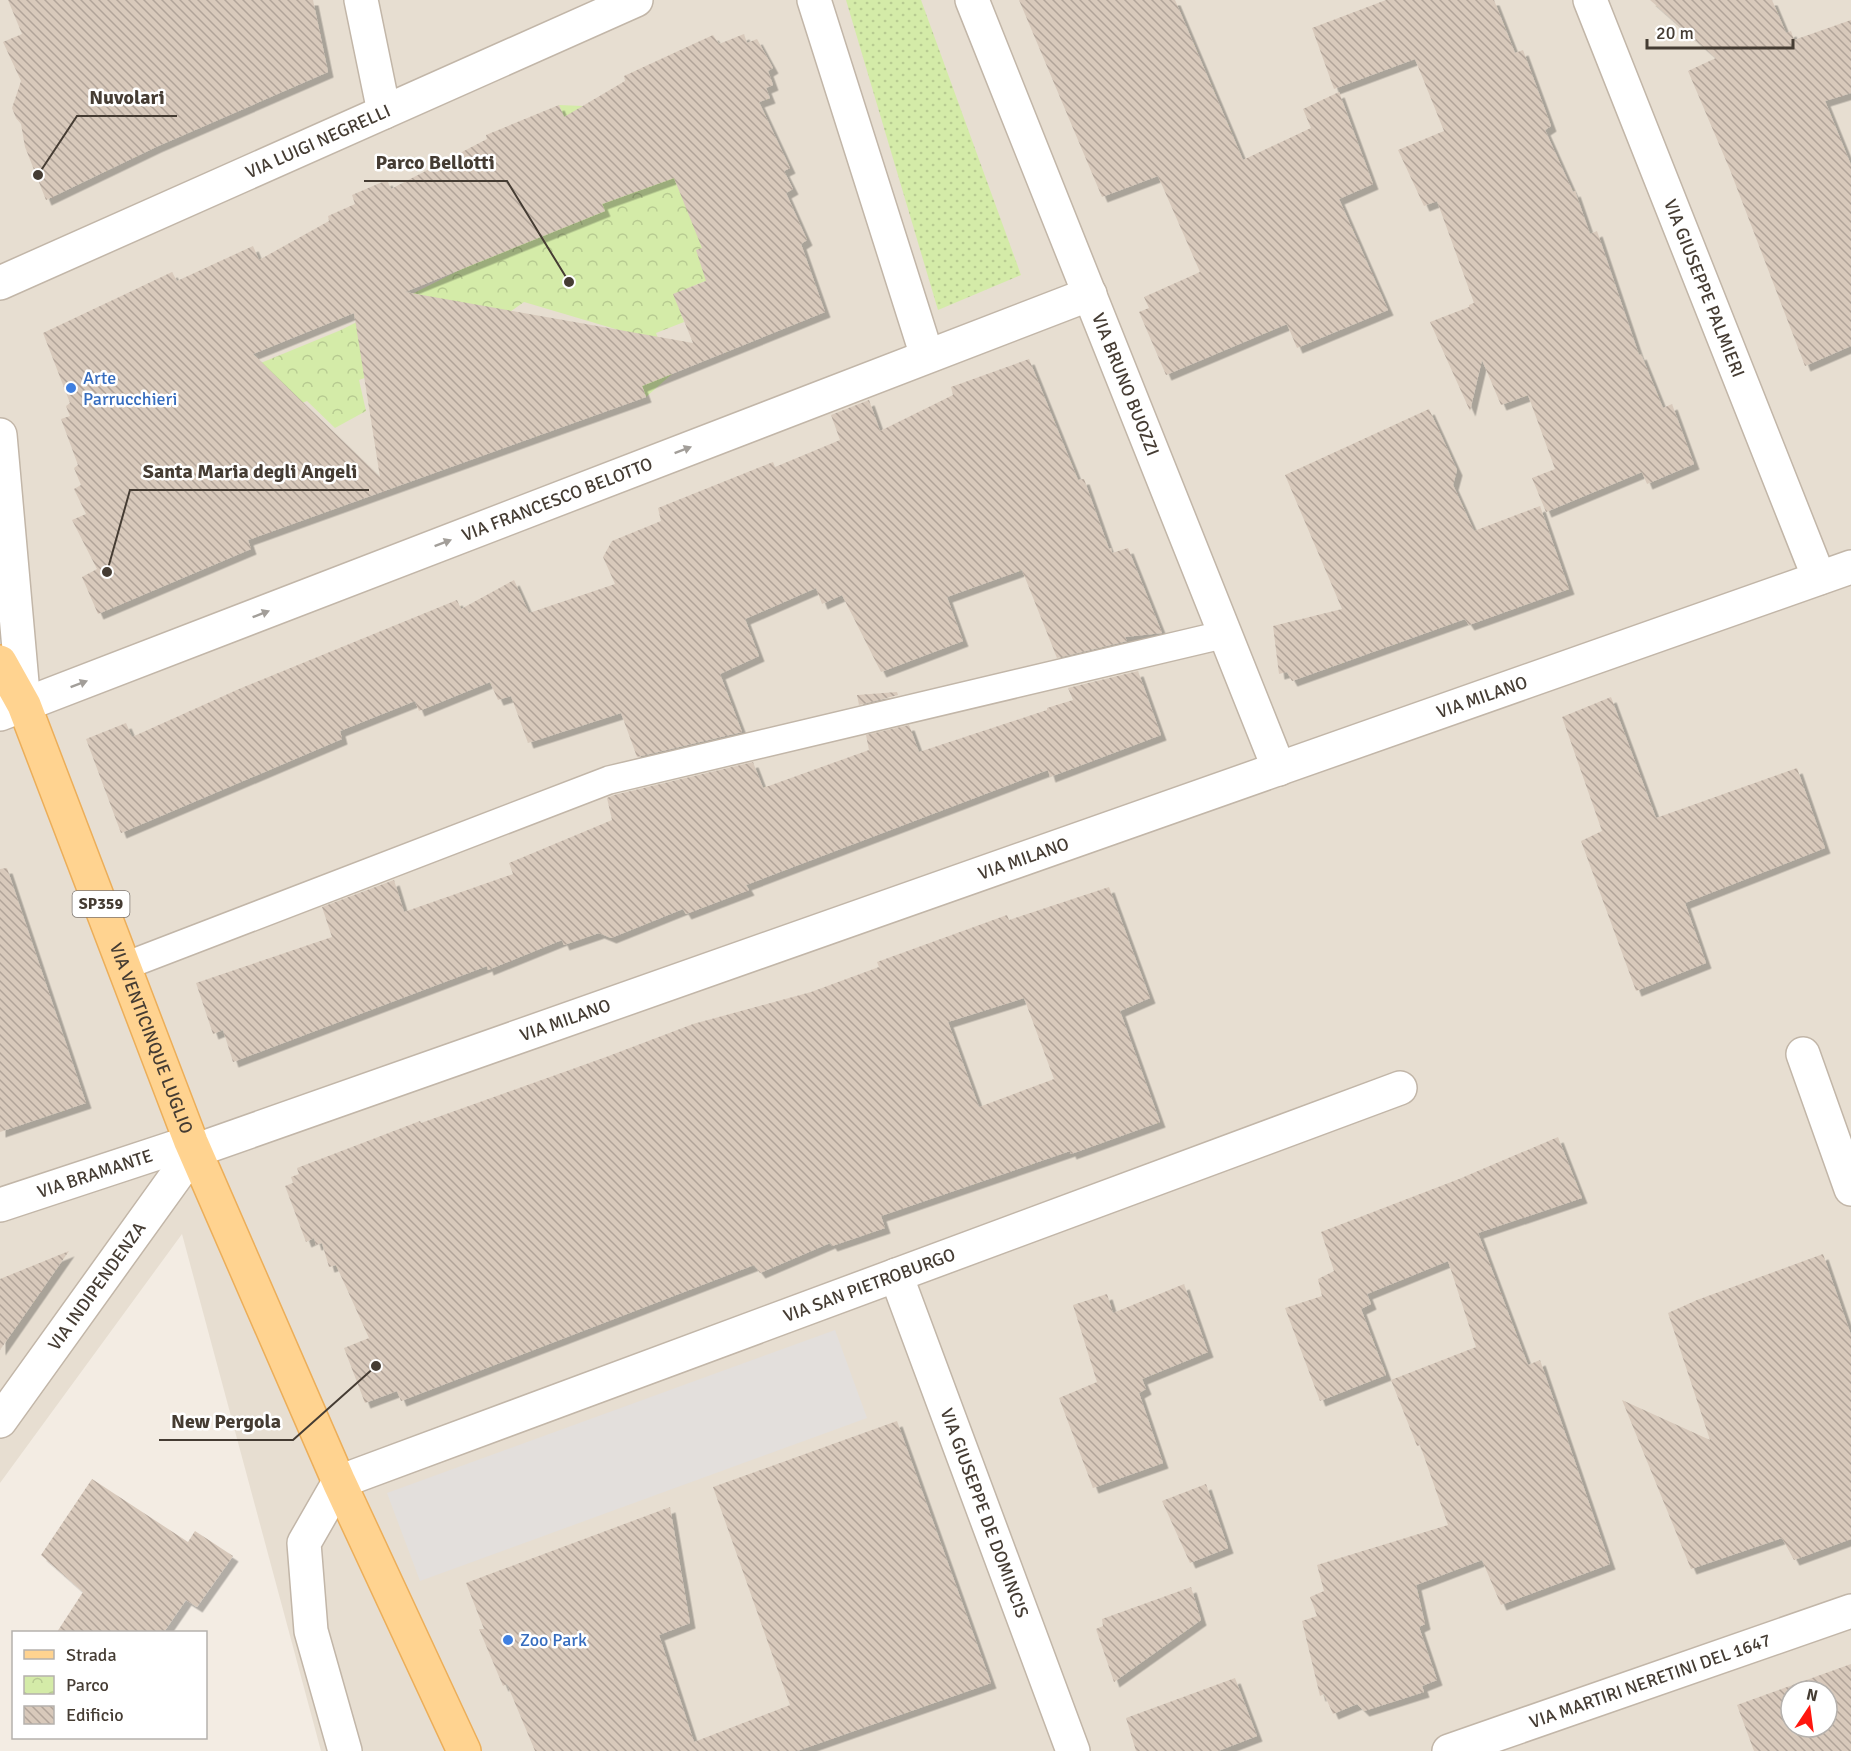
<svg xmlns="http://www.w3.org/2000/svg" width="1851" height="1751" viewBox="0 0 1851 1751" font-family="Signika,sans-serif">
<defs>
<pattern id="grass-dots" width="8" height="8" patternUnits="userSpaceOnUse" patternTransform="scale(1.5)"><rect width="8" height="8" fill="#d4eba8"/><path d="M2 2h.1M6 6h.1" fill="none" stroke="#b7ca91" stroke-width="1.8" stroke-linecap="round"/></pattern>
<pattern id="park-crowns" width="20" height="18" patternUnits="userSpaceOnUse" patternTransform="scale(1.5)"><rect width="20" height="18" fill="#d4eba8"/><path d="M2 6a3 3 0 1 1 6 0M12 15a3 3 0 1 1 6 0" fill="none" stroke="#b7ca91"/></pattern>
<pattern id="building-back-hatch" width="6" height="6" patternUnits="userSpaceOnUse" patternTransform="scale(1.5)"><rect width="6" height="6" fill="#d8c9bb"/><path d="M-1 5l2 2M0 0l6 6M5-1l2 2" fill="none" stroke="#b1a499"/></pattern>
<filter id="shadow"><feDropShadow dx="5.5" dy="5.5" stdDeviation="0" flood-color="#0004"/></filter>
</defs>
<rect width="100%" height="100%" fill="#f3ece3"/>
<path fill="#e7ded1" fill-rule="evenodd" d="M0 0H1851V1751H321L182 1234 0 1483ZM1791 1691H1827V1727H1791Z"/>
<path fill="url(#grass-dots)" d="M846 0H921L1021 275 938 310Z"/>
<path fill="url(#park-crowns)" d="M688 101 732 270 674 294 684 322 656 333 672 374 646 397 622 331 524 302 473 338 359 380 366 411 335 428 307 401 261 420 222 379 341 330 507 246 604 211 559 105 583 106Z"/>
<path fill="#e3dfdc" d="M835 1330 867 1418 420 1581 387 1493Z"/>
<g fill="url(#building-back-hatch)" fill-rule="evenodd" filter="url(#shadow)">
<path d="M8 0H313L328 72 156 147 46 200 25 147 21 124 16 118 12 108 21 81 3 42 22 34Z"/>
<path d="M1019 0H1175L1243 160 1311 128 1303 109 1339 92 1373 184 1339 199 1388 310 1297 348 1287 324 1166 375 1139 312 1149 308 1144 297 1200 272 1158 176 1102 197Z"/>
<path d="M1386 0H1494L1515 53 1523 50 1551 126 1545 130 1573 192 1575 191 1590 234 1597 231 1639 355 1641 354 1663 408 1672 404 1694 464 1647 484 1642 472 1546 512 1532 478 1555 469 1528 395 1501 405 1482 360 1470 411 1430 322 1469 307V305L1474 303 1437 201 1424 206 1398 150 1444 131 1415 59 1334 89 1312 28Z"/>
<path d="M1650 0H1772L1786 33 1791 31 1794 40 1851 20V93L1825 101 1851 165V346L1805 366 1730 170 1688 71 1716 58Z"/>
<path d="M744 34 747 43 757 39 773 68 768 71 773 85 766 88 770 98 759 102 790 168 784 171 793 189 786 193 807 240 801 244 825 312 642 386 646 397 248 540 251 549 98 614 82 577 97 569 72 520 86 514 74 489 81 485 74 468 78 465 61 419 70 416 66 406 70 403 43 333 172 272 177 281 253 246 259 260 329 221 328 216 355 204 352 195 387 180 391 189 487 139 486 135 559 105 564 117 625 81 624 76 713 35 719 44ZM674 178 702 248 696 250 706 281 673 294 693 343 405 292 605 211 602 204ZM354 313 380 477 253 354Z"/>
<path d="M1029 359 1078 480 1084 479 1109 549 1111 548 1112 553 1128 548 1162 633 1125 637 1127 641 1057 658 1022 570 947 597 963 641 881 672 842 595 822 604 816 588 745 619 759 656 720 674 742 732 637 757 621 713 528 743 511 696 498 700 490 682 419 711 415 701 340 731 342 739 121 833 86 739 126 723 132 737 239 689 457 600 461 609 514 580 529 613 615 584 603 557 612 541 661 521 658 508 773 462 775 467 840 440 831 415 869 400 880 431 953 395 951 387Z"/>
<path d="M1429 409 1457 470 1453 485 1474 531 1540 506 1569 589 1469 625 1465 619 1292 681 1287 672 1279 674 1273 626 1342 609 1285 475Z"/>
<path d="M1138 671 1161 735 1050 777 1048 770 746 885 749 890 686 914 683 909 611 938 599 933 564 945 562 940 488 970 487 966 233 1062 223 1030 213 1034 196 983 332 937 322 907 394 880 404 912 513 874 509 863 612 820 607 798 614 795 753 762 763 788 869 750 866 735 909 725 919 752 1047 710V708L1073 700 1068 688Z"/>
<path d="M897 692 898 695 859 705 857 695Z"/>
<path d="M1611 697 1656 818 1797 768 1825 848 1685 903 1706 963 1636 991 1581 841 1602 831 1562 717Z"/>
<path d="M7 868 86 1103 0 1132V869Z"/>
<path d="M1109 887 1150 998 1120 1011 1160 1122 1071 1154 1070 1151 881 1216 885 1228 832 1246 830 1243 760 1273 754 1265 401 1401 397 1391 365 1403 344 1348 369 1338 336 1265 329 1267 322 1243 316 1245 314 1238 306 1242 285 1186 293 1183 291 1177 299 1174 297 1168 420 1121 421 1123 606 1057 693 1024 811 992 879 967 877 962 1007 915 1009 920ZM1024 998 1054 1079 979 1107 948 1022Z"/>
<path d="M1558 1137 1582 1198 1478 1233 1528 1365 1540 1360 1610 1564 1501 1605 1482 1560 1416 1585 1425 1624 1419 1627 1437 1680 1422 1686 1424 1692 1364 1711 1357 1704 1333 1714 1324 1694 1320 1696 1302 1621 1317 1616 1310 1597 1324 1591 1317 1565 1448 1525 1420 1445 1417 1446 1391 1380 1476 1347 1448 1261 1367 1294 1371 1304 1361 1309 1386 1375 1320 1401 1285 1308 1322 1296 1318 1279 1334 1271 1321 1232 1459 1179Z"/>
<path d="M69 1251 0 1350V1279Z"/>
<path d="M1823 1254 1851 1335V1539L1794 1560 1782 1538 1691 1569 1622 1400 1710 1440 1668 1313 1697 1300Z"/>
<path d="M1184 1284 1208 1352 1142 1379 1146 1389 1139 1393 1163 1463 1093 1488 1059 1398 1097 1382 1073 1305 1107 1294 1113 1313Z"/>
<path d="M897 1421 991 1683 797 1751H535L507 1684 503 1686 479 1629H484L466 1583 670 1507 690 1623 659 1635 694 1742 790 1705 713 1487Z"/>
<path d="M92 1479 188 1542 195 1531 233 1556 197 1607 186 1600 164 1632H57L83 1592 41 1555Z"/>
<path d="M1206 1484 1228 1548 1190 1563 1162 1501Z"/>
<path d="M1191 1587 1201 1620 1114 1682 1096 1629 1103 1626 1102 1619Z"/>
<path d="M1851 1664V1751H1754L1737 1705ZM1791 1691H1827V1727H1791Z"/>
<path d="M1235 1678 1257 1736 1218 1751H1136L1126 1718Z"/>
</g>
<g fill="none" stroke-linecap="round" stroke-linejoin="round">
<defs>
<path id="lane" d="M125 966 609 780 1226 634"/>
<g id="street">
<path d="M361 0 384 112"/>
<path d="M814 0 927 356"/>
<path id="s1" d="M972 0 1279 769"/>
<path id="s2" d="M1590 0 1819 578"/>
<path id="s3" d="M0 283 636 0"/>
<path d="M0 435 24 705"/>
<path id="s4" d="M0 714 1090 294"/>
<path d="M1803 1054 1851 1189"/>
<path id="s5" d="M0 1205 191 1142"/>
<path id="s6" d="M896 1275 1073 1751"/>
<path id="s7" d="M0 1421 194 1151 1851 567"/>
<path id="s8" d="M345 1751 311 1631 304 1543 339 1482 1400 1088"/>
<path id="s9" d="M1449 1751 1851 1611"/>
</g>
<g id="primary">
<path id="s10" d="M0 662 24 705 191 1142 339 1482 464 1751"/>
</g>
</defs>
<use href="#lane" stroke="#c2b6a8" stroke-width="30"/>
<use href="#street" stroke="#c2b6a8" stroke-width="36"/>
<use href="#primary" stroke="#ecae59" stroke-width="36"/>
<use href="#lane" stroke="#fff" stroke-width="27"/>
<use href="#street" stroke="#fff" stroke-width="33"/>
<use href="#primary" stroke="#ffd390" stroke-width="33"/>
</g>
<defs><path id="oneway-solid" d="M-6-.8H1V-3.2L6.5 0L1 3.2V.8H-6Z" transform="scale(1.5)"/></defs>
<g fill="#a29e99">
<use href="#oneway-solid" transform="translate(683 450) rotate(-21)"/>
<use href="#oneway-solid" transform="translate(443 543) rotate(-21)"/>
<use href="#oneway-solid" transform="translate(261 614) rotate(-21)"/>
<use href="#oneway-solid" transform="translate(79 684) rotate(-21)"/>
</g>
<g fill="#3f7fe0" stroke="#fff" stroke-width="2">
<circle cx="71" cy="388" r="6"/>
<circle cx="508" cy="1640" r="6"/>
</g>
<g text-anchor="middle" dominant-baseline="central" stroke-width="5" stroke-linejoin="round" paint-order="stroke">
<rect fill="#fff" stroke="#7d7670" stroke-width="1.5" x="72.5" y="891" width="57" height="26" rx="4.5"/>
<g font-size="16" font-weight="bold" fill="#453c33">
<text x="101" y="904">SP359</text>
</g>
<g font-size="18" fill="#453c33" stroke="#fff">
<text stroke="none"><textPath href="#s3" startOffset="348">VIA LUIGI NEGRELLI</textPath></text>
<text stroke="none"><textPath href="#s2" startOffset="310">VIA GIUSEPPE PALMIERI</textPath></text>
<text stroke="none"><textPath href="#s1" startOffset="414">VIA BRUNO BUOZZI</textPath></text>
<text stroke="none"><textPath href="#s4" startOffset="597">VIA FRANCESCO BELOTTO</textPath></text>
<text stroke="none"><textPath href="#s7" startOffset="1698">VIA MILANO</textPath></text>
<text stroke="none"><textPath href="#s7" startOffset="1212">VIA MILANO</textPath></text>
<text stroke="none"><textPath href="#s7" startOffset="726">VIA MILANO</textPath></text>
<text stroke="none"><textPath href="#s10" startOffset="406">VIA VENTICINQUE LUGLIO</textPath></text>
<text stroke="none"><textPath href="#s5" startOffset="100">VIA BRAMANTE</textPath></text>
<text stroke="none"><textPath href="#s8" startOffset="849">VIA SAN PIETROBURGO</textPath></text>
<text stroke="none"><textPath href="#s7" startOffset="166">VIA INDIPENDENZA</textPath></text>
<text stroke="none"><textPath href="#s6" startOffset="254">VIA GIUSEPPE DE DOMINCIS</textPath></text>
<text stroke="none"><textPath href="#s9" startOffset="213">VIA MARTIRI NERETINI DEL 1647</textPath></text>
</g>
<g font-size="18" fill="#366cbe" stroke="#fff" text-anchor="start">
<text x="83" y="378">Arte<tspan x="83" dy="21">Parrucchieri</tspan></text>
<text x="520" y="1640">Zoo Park</text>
</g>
</g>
<path fill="none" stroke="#453c33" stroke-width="2" d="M38 175L77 116H177M569 282L507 181H364M107 572L130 490H369M376 1366L293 1440H159"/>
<g fill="#453c33" stroke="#fff" stroke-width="2">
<circle cx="38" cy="175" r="6"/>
<circle cx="569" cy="282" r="6"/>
<circle cx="107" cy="572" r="6"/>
<circle cx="376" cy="1366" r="6"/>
</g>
<g font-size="20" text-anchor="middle" font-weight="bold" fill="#453c33" stroke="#fff" stroke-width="5" stroke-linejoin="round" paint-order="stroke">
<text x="127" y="104">Nuvolari</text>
<text x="435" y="169">Parco Bellotti</text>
<text x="250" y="478">Santa Maria degli Angeli</text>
<text x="226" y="1428">New Pergola</text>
</g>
<rect x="12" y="1631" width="195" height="108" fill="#ffffff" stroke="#b5b1ad" stroke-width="1.5"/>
<rect x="24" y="1650" width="30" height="9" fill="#ffd390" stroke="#b5b1ad" stroke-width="1.5"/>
<text x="66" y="1661" font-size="18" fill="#453c33">Strada</text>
<rect x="24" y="1676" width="30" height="18" fill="url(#park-crowns)" stroke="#b5b1ad" stroke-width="1.5"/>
<text x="66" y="1691" font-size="18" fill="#453c33">Parco</text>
<rect x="24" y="1706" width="30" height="18" fill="url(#building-back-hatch)" stroke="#b5b1ad" stroke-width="1.5"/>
<text x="66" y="1721" font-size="18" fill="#453c33">Edificio</text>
<g transform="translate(1809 1709) rotate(13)"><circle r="28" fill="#ffffff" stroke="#b5b1ad" stroke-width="1.5"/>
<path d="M0-4.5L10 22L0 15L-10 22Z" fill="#ff160e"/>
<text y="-9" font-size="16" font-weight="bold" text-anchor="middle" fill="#453c33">N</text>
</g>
<path d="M1647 39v9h146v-9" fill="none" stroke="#453c33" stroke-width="3"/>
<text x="1656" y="39" font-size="18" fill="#453c33" stroke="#ffffff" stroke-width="4.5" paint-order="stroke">20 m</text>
</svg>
